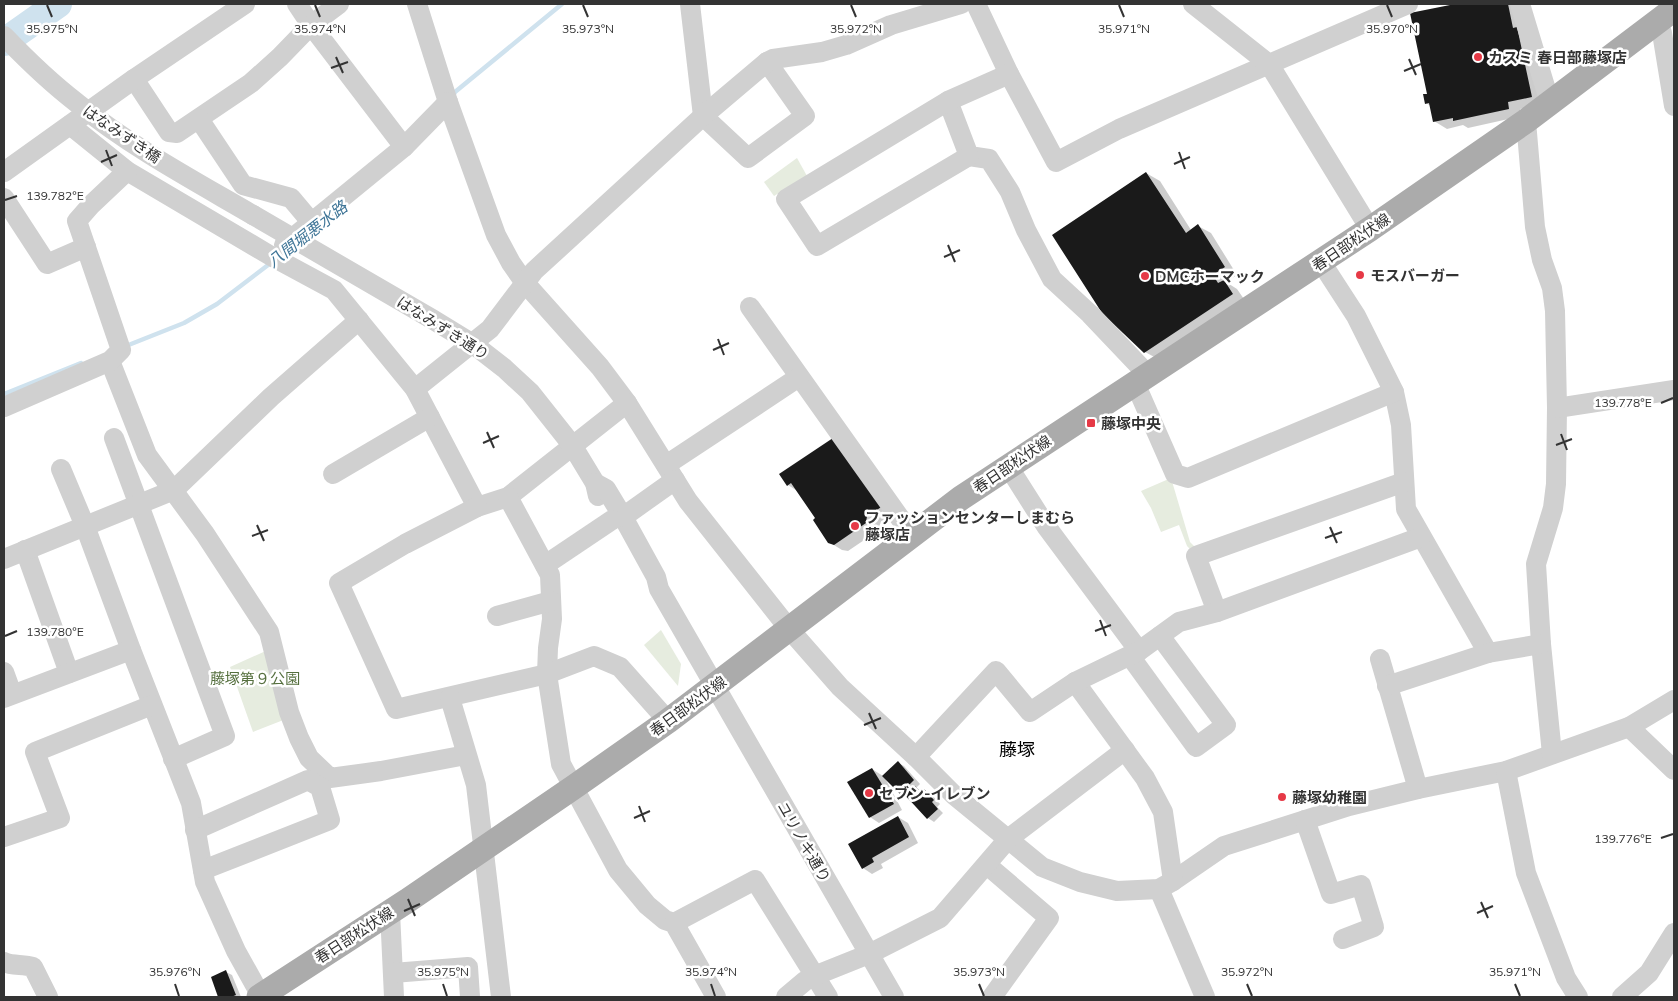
<svg xmlns="http://www.w3.org/2000/svg" width="1678" height="1001" viewBox="0 0 1678 1001" font-family="Mulish,'Noto Sans JP',sans-serif">
<rect width="100%" height="100%" fill="#fff"/>
<g fill="#e6ecdf">
<path d="M797 158 807 176 774 196 764 182Z"/>
<path d="M1171 478 1190 542 1197 549 1192 551 1187 546 1179 525 1161 532 1151 508 1141 491Z"/>
<path d="M661 630 681 664 678 686 644 645Z"/>
<path d="M268 650 286 719 253 732 230 667Z"/>
</g>
<g fill="#0003">
<path d="M1461 4H1519L1545 104 1520 109 1522 116 1468 128 1463 125 1447 129 1434 121 1431 106 1426 103 1429 94 1411 14Z"/>
<path d="M1146 173 1160 181 1191 230 1198 226 1211 233 1237 275 1226 282 1237 289 1246 302 1158 359 1145 352Z"/>
<path d="M836 438 895 513 880 524 879 530 848 551 842 550 829 542 817 519 799 492 788 485Z"/>
<path d="M898 763 904 766 920 784 916 788 923 792 924 790 931 794 940 804 937 807 943 813 934 822 928 818 884 776 902 810 879 823 870 817 872 769 883 776Z"/>
<path d="M898 817 908 823 918 843 881 864 883 868 872 874 863 868Z"/>
<path d="M226 972 232 975 241 997H220L212 977Z"/>
</g>
<g fill="none" stroke-linecap="round" stroke-linejoin="round">
<g stroke="#cfe2ee" stroke-width="4.5">
<path d="M453 96 455 92 562 4"/>
<path d="M126 346 184 323 217 304 272 262"/>
<path d="M4 394 81 363"/>
</g>
<path stroke="#cfe2ee" stroke-width="28" d="M4 42 58 4"/>
</g>
<g fill="#1a1a1a">
<path d="M1455 4H1508L1513 28 1517 27 1532 97 1508 102 1509 109 1453 121V118L1433 122 1429 103 1425 104 1423 94H1427L1410 13Z"/>
<path d="M1146 172 1186 233 1198 224 1225 267 1213 275 1218 283 1224 280 1233 294 1144 353 1102 313 1052 235Z"/>
<path d="M836 436 883 506 867 516 866 523 834 545 828 543 813 520 815 518 791 483 787 486 779 474Z"/>
<path d="M898 761 914 780 900 794 882 776Z"/>
<path d="M872 768 894 804 869 818 847 782Z"/>
<path d="M915 786 921 792 924 789 934 800 932 802 938 809 927 819 905 795Z"/>
<path d="M898 816 909 837 872 858 874 862 862 869 848 844Z"/>
<path d="M226 970 236 995 231 997H218L211 977Z"/>
</g>
<g fill="none" stroke-linecap="round" stroke-linejoin="round">
<g stroke="#d0d0d0" stroke-width="20">
<path d="M297 4 311 25 404 147"/>
<path d="M417 4 448 102 496 235 511 263 525 283 600 367 627 403 688 501 790 630 840 687 916 757 954 795 1042 867 1080 882 1117 891 1159 889 1173 881 1224 846 1349 806 1418 789 1506 771 1629 727 1674 700"/>
<path d="M690 4 703 116 748 158 805 116 767 62"/>
<path d="M976 4 1009 74 1056 162 1119 129 1408 4"/>
<path d="M1193 4 1269 64 1370 229"/>
<path d="M1520 4 1550 103"/>
<path d="M1657 22 1662 33 1674 106"/>
<path d="M134 79 169 132 177 133 251 83 280 57 311 25 339 4"/>
<path d="M948 101 969 156 989 159 1010 192 1026 230 1052 279 1090 314 1148 375"/>
<path d="M199 119 243 185 291 198 312 223"/>
<path d="M1526 121 1535 227 1542 260 1552 288 1555 311 1557 408 1556 484 1553 508 1536 564 1541 644 1552 754"/>
<path d="M70 125 127 171 271 256 334 290 415 389 477 507 508 497 627 403"/>
<path d="M969 156 817 246 786 199 948 101 1009 74"/>
<path d="M4 172 134 79 245 4"/>
<path d="M4 198 47 264 86 247"/>
<path d="M253 215 432 319 473 344 504 368 530 392 572 445 595 483 598 496"/>
<path d="M284 245 404 147 448 102"/>
<path d="M1321 262 1356 316 1394 392 1401 425 1406 509 1488 653"/>
<path d="M750 307 912 535"/>
<path d="M110 361 147 455 205 534 269 632 289 712 299 738 309 758 330 778 381 771 466 755"/>
<path d="M1135 383 1175 474 1188 478 1394 392"/>
<path d="M415 389 490 329 534 271 703 116 767 62 773 59 822 52 846 45 891 25 961 4"/>
<path d="M4 407 110 361 121 350 77 221 91 205 127 171"/>
<path d="M1557 408 1674 390"/>
<path d="M114 438 225 736 173 759"/>
<path d="M666 465 799 377"/>
<path d="M1008 466 1046 526 1139 651"/>
<path d="M61 469 85 526 131 650 191 803 205 882 236 951 261 996"/>
<path d="M333 474 430 417"/>
<path d="M595 483 606 489 623 517 656 577 659 589 894 997"/>
<path d="M508 497 550 575 552 619 548 648 547 674 561 764 618 870 647 905 665 920 674 923 716 997"/>
<path d="M477 507 405 544 339 583 396 709 547 674 594 656 620 667 668 721"/>
<path d="M623 517 675 480"/>
<path d="M25 550 69 673"/>
<path d="M4 559 174 490 271 397 359 320"/>
<path d="M545 565 612 520"/>
<path d="M1217 612 1196 556 1404 482"/>
<path d="M497 616 551 601"/>
<path d="M1130 656 1196 747 1226 725 1160 636"/>
<path d="M1380 659 1418 789"/>
<path d="M4 672 12 694"/>
<path d="M1075 682 1145 778 1163 812 1173 881"/>
<path d="M1387 686 1488 653 1541 644"/>
<path d="M4 698 131 650"/>
<path d="M450 698 476 785 501 997"/>
<path d="M1629 727 1674 770"/>
<path d="M916 757 996 671 1030 712 1075 682 1139 651 1179 622 1217 612 1421 537"/>
<path d="M1506 771 1526 873 1566 978 1578 997"/>
<path d="M1305 820 1331 894 1361 885 1374 927 1343 939"/>
<path d="M195 830 308 780 320 787 330 820 203 870"/>
<path d="M4 837 60 818 35 752 152 705"/>
<path d="M987 865 1049 918 992 997"/>
<path d="M1159 889 1205 997"/>
<path d="M390 912 394 997"/>
<path d="M674 923 755 880 828 997"/>
<path d="M4 962C11 966 24 964 33 967L48 997"/>
<path d="M393 973 468 967 470 997"/>
<path d="M786 997 805 981 814 976 869 954 940 918 1008 839 1125 750"/>
<path d="M1622 997 1649 973 1674 933"/>
</g>
<path stroke="#ababab" stroke-width="25" d="M259 997 407 901 574 787 668 721 961 498 1370 229 1526 121 1674 9"/>
<path stroke="#d0d0d0" stroke-width="20" d="M4 36C27 60 51 83 77 103 131 147 193 180 253 215"/>
</g>
<path fill="none" stroke="#333" stroke-width="2" d="M47 5 52 17M315 5 320 17M583 5 588 17M851 5 856 17M1119 5 1124 17M1387 5 1392 17M336 57 343 73M1409 59 1416 75M331 68 348 62M1404 71 1421 64M106 150 112 166M1179 152 1185 169M101 162 117 155M1174 164 1190 157M5 200 17 196M948 245 955 262M944 257 960 250M718 339 724 355M713 350 729 343M1661 403 1673 398M487 432 494 448M1561 434 1567 450M483 443 499 436M1556 445 1572 439M257 525 264 541M1330 527 1337 543M252 536 268 530M1325 538 1342 532M1100 620 1106 636M1095 631 1111 625M5 636 17 631M869 713 876 729M864 725 881 718M639 806 645 822M634 818 650 811M1661 838 1673 834M408 899 415 916M1481 902 1488 918M404 911 420 904M1477 913 1493 906M175 984 179 996M443 984 447 996M711 984 715 996M979 984 984 996M1247 984 1252 996M1515 984 1520 996"/>
<g fill="#e63946" stroke="#fff" stroke-width="2">
<circle cx="1478" cy="57" r="5"/>
<circle cx="1360" cy="275" r="5"/>
<circle cx="1145" cy="276" r="5"/>
<rect x="1086" y="418" width="10" height="10" rx="2.5"/>
<circle cx="855" cy="526" r="5"/>
<circle cx="869" cy="793" r="5"/>
<circle cx="1282" cy="797" r="5"/>
</g>
<g text-anchor="middle" dominant-baseline="central" stroke-width="5" stroke-linejoin="round" paint-order="stroke">
<g font-size="15" font-weight="bold" fill="#333" stroke="#fff" text-anchor="start">
<text x="1488" y="57">カスミ 春日部藤塚店</text>
<text x="1370" y="275">モスバーガー</text>
<text x="1155" y="276">DMCホーマック</text>
<text x="1101" y="423">藤塚中央</text>
<text x="865" y="517">ファッションセンターしまむら<tspan x="865" dy="17">藤塚店</tspan></text>
<text x="879" y="793">セブン-イレブン</text>
<text x="1292" y="797">藤塚幼稚園</text>
</g>
<g font-size="15" fill="#333" stroke="#fff">
<text transform="translate(122 134) rotate(34)">はなみずき橋</text>
<text transform="translate(1351 242) rotate(-34)">春日部松伏線</text>
<text transform="translate(443 328) rotate(32)">はなみずき通り</text>
<text transform="translate(1012 464) rotate(-34)">春日部松伏線</text>
<text transform="translate(688 706) rotate(-36)">春日部松伏線</text>
<text transform="translate(804 842) rotate(60)">ユリノキ通り</text>
<text transform="translate(354 935) rotate(-33)">春日部松伏線</text>
</g>
<g font-size="15" fill="#56703f" stroke="#fff">
<text x="255" y="678">藤塚第９公園</text>
</g>
<g font-size="16" font-style="italic" fill="#3f7597" stroke="#fff">
<text transform="translate(307 234) rotate(-38)">八間堀悪水路</text>
</g>
<g font-size="18" fill="#000" stroke="#fff">
<text x="1017" y="749">藤塚</text>
</g>
</g>
<g font-size="12" text-anchor="middle" fill="#333" stroke="#fff" stroke-width="5" stroke-linejoin="round" paint-order="stroke">
<text x="52" y="33">35.975°N</text>
<text x="320" y="33">35.974°N</text>
<text x="588" y="33">35.973°N</text>
<text x="856" y="33">35.972°N</text>
<text x="1124" y="33">35.971°N</text>
<text x="1392" y="33">35.970°N</text>
<text x="55" y="200">139.782°E</text>
<text x="1623" y="407">139.778°E</text>
<text x="55" y="636">139.780°E</text>
<text x="1623" y="843">139.776°E</text>
<text x="175" y="976">35.976°N</text>
<text x="443" y="976">35.975°N</text>
<text x="711" y="976">35.974°N</text>
<text x="979" y="976">35.973°N</text>
<text x="1247" y="976">35.972°N</text>
<text x="1515" y="976">35.971°N</text>
</g>
<rect width="1678" height="1001" fill="none" stroke="#333333" stroke-width="10"/>
</svg>
